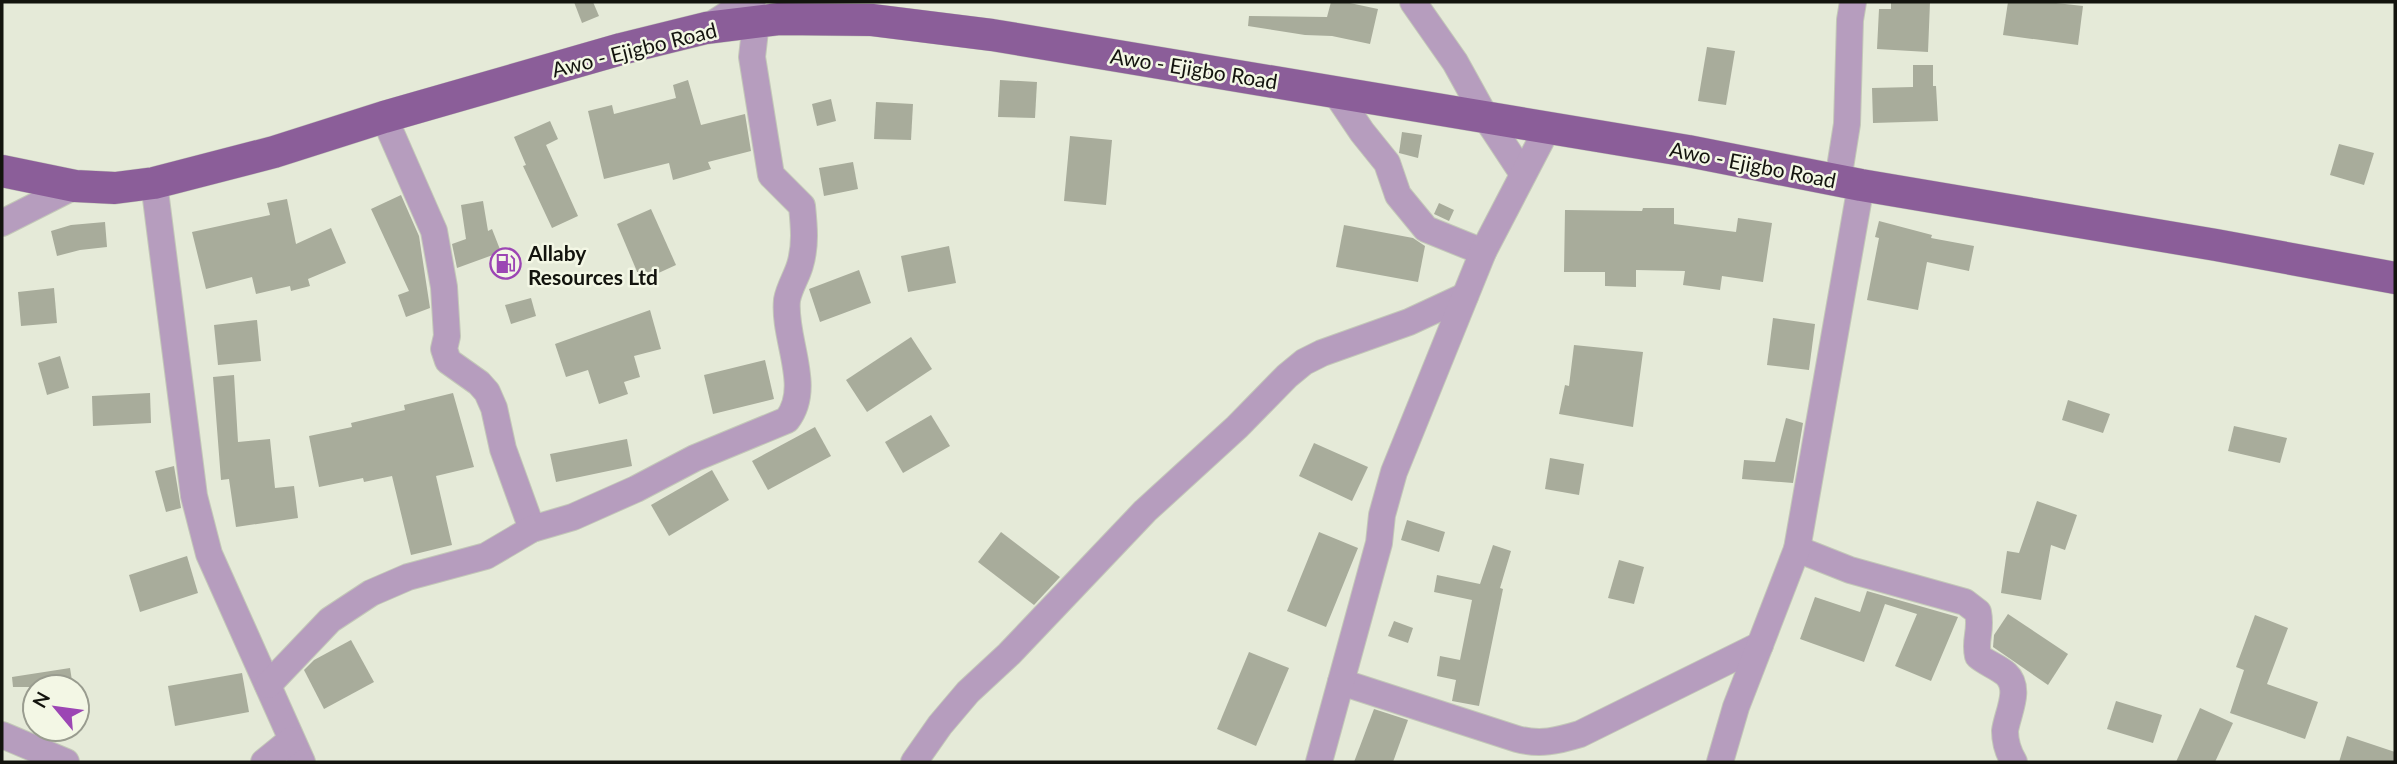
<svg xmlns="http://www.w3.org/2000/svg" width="2397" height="764" viewBox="0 0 2397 764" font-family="Lato,sans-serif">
<rect width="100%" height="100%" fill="#e5ead8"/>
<g fill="#a8ac9b">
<path d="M574 2H593L599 16 582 23Z"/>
<path d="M1331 2H1345L1378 9 1370 44 1332 36 1305 35 1248 26 1249 16 1327 17Z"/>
<path d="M1891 2H1930L1928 52 1877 49 1879 9H1891Z"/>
<path d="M2008 2H2047L2083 6 2078 45 2003 35Z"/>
<path d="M1707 47 1735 51 1726 105 1698 101Z"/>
<path d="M1913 65H1933V86H1936L1938 121 1873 123 1872 88 1913 87Z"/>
<path d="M688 80 701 125 745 114 751 151 708 162 711 169 673 180 669 163 604 179 588 111 612 105 614 114 676 98 673 85Z"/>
<path d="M1000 80 1037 82 1035 118 998 117Z"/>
<path d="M831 99 836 121 817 126 812 104Z"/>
<path d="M876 102 913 104 911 140 874 139Z"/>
<path d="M550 121 558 139 546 145 578 216 552 228 523 166 526 165 514 137Z"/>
<path d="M1402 132 1422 135 1418 158 1399 153Z"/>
<path d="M1070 136 1112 140 1106 205 1064 201Z"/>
<path d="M2339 144 2374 153 2364 185 2330 175Z"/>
<path d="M853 162 858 189 824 196 819 168Z"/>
<path d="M401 195 419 236 430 308 406 317 398 295 409 291 371 209Z"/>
<path d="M287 199 296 244 331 228 346 263 308 279 310 286 291 291 290 286 256 294 252 277 206 289 192 232 270 215 267 203Z"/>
<path d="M483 201 488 231 492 229 501 252 457 268 452 244 466 239 461 205Z"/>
<path d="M1439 203 1454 210 1449 221 1434 214Z"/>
<path d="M1643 208H1674V224L1736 232 1738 218 1772 223 1763 282 1722 276 1720 290 1683 285 1685 271 1636 270V287L1605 286V272H1564L1565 210 1642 211Z"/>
<path d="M651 209 676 265 641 281 617 224Z"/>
<path d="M1879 221 1932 235 1931 238 1974 246 1969 271 1927 262 1918 310 1867 300 1879 238 1875 237Z"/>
<path d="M105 222 107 247 80 250 57 256 51 231 71 225Z"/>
<path d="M1344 225 1413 238 1425 246 1418 282 1336 267Z"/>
<path d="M949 246 956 283 908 292 901 256Z"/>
<path d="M859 270 871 303 820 322 809 289Z"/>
<path d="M54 288 57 323 21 326 18 292Z"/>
<path d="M531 298 536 316 511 324 505 305Z"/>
<path d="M650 310 661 349 634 356 640 377 624 382 628 394 599 404 588 370 566 377 555 344Z"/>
<path d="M1773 318 1815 324 1809 370 1767 365Z"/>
<path d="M257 320 261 361 218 365 214 325Z"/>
<path d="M911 337 932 369 867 412 846 380Z"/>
<path d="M1574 345 1643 352 1633 427 1559 414 1565 385 1569 386Z"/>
<path d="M60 356 69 388 47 395 38 363Z"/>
<path d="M765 360 774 399 713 414 704 375Z"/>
<path d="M234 375 238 442 270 439 275 488 294 486 298 518 236 527 229 479 221 480 213 377Z"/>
<path d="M150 393 151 423 93 426 92 396Z"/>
<path d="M453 393 474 467 436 476 452 545 411 555 392 476 364 482 363 478 319 487 309 436 352 427 351 423 405 410 404 405Z"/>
<path d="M2068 400 2110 414 2103 433 2062 420Z"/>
<path d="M931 415 950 446 903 473 885 442Z"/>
<path d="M1786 418 1803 423 1793 483 1742 479 1744 460 1775 462Z"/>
<path d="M2234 426 2287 438 2280 463 2228 451Z"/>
<path d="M815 427 831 456 768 490 752 461Z"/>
<path d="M627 439 632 466 556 482 550 454Z"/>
<path d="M1314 443 1368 467 1352 501 1299 476Z"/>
<path d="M1550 458 1584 464 1579 495 1545 489Z"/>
<path d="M174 466 181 508 166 512 155 471Z"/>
<path d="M712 470 729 500 669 536 651 505Z"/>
<path d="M2037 501 2077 515 2065 550 2051 545 2041 600 2001 593 2007 551 2019 553Z"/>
<path d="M1407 520 1445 532 1439 552 1401 540Z"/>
<path d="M1001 532 1060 577 1034 605 978 562Z"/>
<path d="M1319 532 1358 548 1326 627 1287 611Z"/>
<path d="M1493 545 1511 551 1500 588 1503 589 1479 706 1452 701 1456 680 1437 676 1440 656 1460 660 1472 600 1434 592 1437 575 1480 584Z"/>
<path d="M187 556 198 593 140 612 129 575Z"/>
<path d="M1619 560 1644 567 1634 604 1608 598Z"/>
<path d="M1867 591 1958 617 1931 681 1895 666 1917 614 1885 604 1864 662 1800 639 1815 597 1860 612Z"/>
<path d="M2008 614 2068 654 2048 685 1993 647 1994 635Z"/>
<path d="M2255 615 2288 628 2267 684 2318 702 2305 739 2230 713 2244 670 2236 667Z"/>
<path d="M1394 621 1413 628 1408 643 1388 636Z"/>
<path d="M351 640 374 682 324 709 304 670 314 660Z"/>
<path d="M1249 652 1289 668 1256 746 1217 729Z"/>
<path d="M70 668 73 687H13L12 677Z"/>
<path d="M242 673 249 712 175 726 168 686Z"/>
<path d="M2116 701 2162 715 2153 743 2107 729Z"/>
<path d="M2200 708 2233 723 2215 762H2176Z"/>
<path d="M1374 709 1408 720 1393 762H1354Z"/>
<path d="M2347 736 2395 752V762H2339Z"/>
</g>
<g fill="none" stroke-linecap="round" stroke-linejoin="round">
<defs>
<g id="minor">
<path d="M1413 2 1455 62 1486 118 1523 174"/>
<path d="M708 27 739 7 752 2"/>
<path d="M1335 92 1362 132 1387 163 1398 195 1426 229 1483 252"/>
<path d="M384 117 434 231 444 287 447 336 444 349 448 361 479 383 487 392 494 408 503 449 532 529"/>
<path d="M1838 180 1847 124 1850 20 1853 2"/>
<path d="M154 183 194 496 209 554 302 762"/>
<path d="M2 223 75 186"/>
<path d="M1797 549 1850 570 1965 602 1978 612C1982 632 1974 639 1978 656 1986 663 1998 667 2006 674 2022 689 2007 714 2005 731 2005 743 2008 752 2014 762"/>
<path d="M1341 682 1517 739C1540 745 1557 741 1580 734L1760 645"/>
<path d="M268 685 330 620 371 593 408 577 486 556 532 529 573 517 636 489 695 458 787 420C813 387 783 339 787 300 789 288 797 276 800 265 806 245 804 226 802 206L771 175 752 57 756 22"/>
<path d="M2 735 66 762"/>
<path d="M264 762 291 740"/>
<path d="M914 762 940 725 968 692 1009 654 1145 511 1237 427 1287 376 1304 362 1322 353 1409 322 1465 296"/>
<path d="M1319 762 1379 543 1382 515 1394 472 1483 252 1548 127"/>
<path d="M1720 762 1736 707 1797 549 1861 185"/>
</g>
<path id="major" d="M2 171 75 186 115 188 154 183 274 152 384 117 621 49 706 28 779 19 872 20 992 35 1688 151 1861 185 2216 245 2395 278"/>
</defs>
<use href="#minor" stroke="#c3c8b8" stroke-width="28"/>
<use href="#major" stroke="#c3c8b8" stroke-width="33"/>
<use href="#minor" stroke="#b69dbe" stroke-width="26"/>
<use href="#major" stroke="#8b5e99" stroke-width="32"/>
</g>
<defs>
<symbol id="fuel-ring" viewBox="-11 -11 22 22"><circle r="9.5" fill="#f3f7e5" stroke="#9c46b4" stroke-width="1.5"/><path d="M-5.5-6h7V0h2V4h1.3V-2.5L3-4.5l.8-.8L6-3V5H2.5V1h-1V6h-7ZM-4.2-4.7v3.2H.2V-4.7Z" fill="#9c46b4"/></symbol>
</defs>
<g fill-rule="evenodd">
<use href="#fuel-ring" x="488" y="246" width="35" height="35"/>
</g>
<g text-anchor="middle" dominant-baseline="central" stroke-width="5" stroke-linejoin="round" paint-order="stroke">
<g font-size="21" fill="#13140e" stroke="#f3f7e5">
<text transform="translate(634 49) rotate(-14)">Awo - Ejigbo Road</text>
<text transform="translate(1194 68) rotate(9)">Awo - Ejigbo Road</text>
<text transform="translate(1753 164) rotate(11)">Awo - Ejigbo Road</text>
</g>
<g font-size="21" font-weight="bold" fill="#13140e" stroke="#f3f7e5" text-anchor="start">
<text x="528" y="252">Allaby<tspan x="528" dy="24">Resources Ltd</tspan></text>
</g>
</g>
<rect width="2397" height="764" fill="none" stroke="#13140e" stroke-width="7"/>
<g transform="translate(56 708) rotate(299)"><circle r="33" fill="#f3f7e5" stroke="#999c8f" stroke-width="2"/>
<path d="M0-5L12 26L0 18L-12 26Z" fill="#9c46b4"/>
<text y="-10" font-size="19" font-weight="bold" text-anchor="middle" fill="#13140e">N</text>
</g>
</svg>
